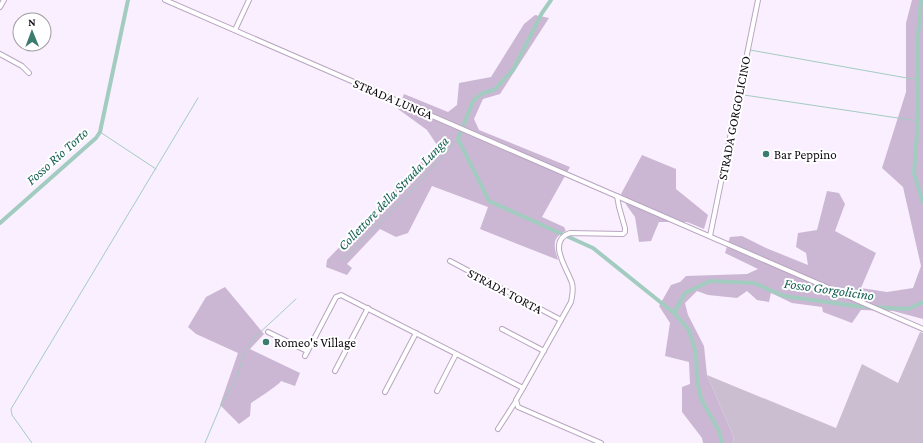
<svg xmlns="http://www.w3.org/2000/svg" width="923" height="443" viewBox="0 0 923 443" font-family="'Crimson Pro',serif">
<rect width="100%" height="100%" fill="#faefff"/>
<path fill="#ccbed1" d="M920 332 923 333V443H734L733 435 707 375 836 428 862 364 898 383Z"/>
<g fill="#cbb7d3">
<path d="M912 0H923V319L893 311 861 310 852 323 823 312 822 307 792 303 771 293 769 302 757 300 747 291 737 298 708 295 697 291 685 303 688 315 704 346 707 375 733 435 734 443H703L702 438 682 412V387L690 384 689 362 665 356 670 323 659 306 671 285 680 282 686 276 747 274 758 269 725 253 730 237 742 236 766 248 808 265 806 253 796 247 798 233 817 230 827 191 839 193 845 204 835 231 876 253 861 288 887 292 913 288 921 266 903 187 882 168 906 92V23Z"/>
<path d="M535 15 549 18 500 94 483 99 474 119 479 130 570 167 542 217 564 227 566 231C551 238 554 246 558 260L480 229 488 207 432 186 408 233 396 237 380 229 347 264 352 268 347 275 326 267 327 260 437 145 427 130 398 109 404 94 448 112 457 105 459 83 491 77 524 24Z"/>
<path d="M642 155 676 169V189L708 215 704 229 687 222H659L651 241 639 242 635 217 627 206 621 194Z"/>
<path d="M225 287 264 334 250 349 300 373 295 386 281 381C279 385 257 399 251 403L250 416 239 424 220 405 238 353 196 334 188 327 206 297Z"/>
</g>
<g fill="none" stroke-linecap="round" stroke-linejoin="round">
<g stroke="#a3ccc1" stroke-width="1">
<path d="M750 50 918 80"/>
<path d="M744 95 918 121"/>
<path d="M100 132 156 169"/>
<path d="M342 261 415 187 458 139"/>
<path d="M32 443 12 415 11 409 198 98"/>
<path d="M205 443 221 405 238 375 243 355 255 337 296 299"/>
</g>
<g stroke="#a3ccc1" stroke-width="4">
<path d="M551 0 542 13 513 70 494 90 483 93 473 101 458 139 489 201 593 248 674 313"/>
<path d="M921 0 918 37V121L914 173 923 203"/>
<path d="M0 223 96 138 100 132 128 0"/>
<path d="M722 443 719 431 701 399 697 381 696 354 689 330 674 313 685 293 710 281 754 283 784 296 855 306 908 309 923 302"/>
</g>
<defs>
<g id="minor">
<path d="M165 0 923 329"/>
<path d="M0 7 4 0"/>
<path d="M235 30 249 0"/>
<path d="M0 54 22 66 29 73"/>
<path d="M710 236 758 0"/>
<path d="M450 261 561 320"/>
<path d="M502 329 544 351"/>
<path d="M268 332 307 351"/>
<path d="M305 356 336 297 341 295 523 388 571 302C572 296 574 290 572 283 568 270 546 241 570 233L623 234 625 232V228L619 207 617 196"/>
<path d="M335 371 368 308"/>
<path d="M523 388 516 400 518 407 601 443"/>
<path d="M437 391 456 354"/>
<path d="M385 392 416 333"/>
<path d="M498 429 516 401"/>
</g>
</defs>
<use href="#minor" stroke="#b9a6c0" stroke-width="6"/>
<use href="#minor" stroke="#fff" stroke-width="4"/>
</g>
<g fill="#3a7c6e" stroke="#fff" stroke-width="1.5">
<circle cx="766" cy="154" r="4"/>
<circle cx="266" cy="342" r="4"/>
</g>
<g text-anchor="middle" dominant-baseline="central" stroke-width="4" stroke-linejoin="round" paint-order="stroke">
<g font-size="13" fill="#0f0911" stroke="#fff">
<text transform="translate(393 99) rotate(23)">STRADA LUNGA</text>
<text transform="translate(734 118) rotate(-79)">STRADA GORGOLICINO</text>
<text transform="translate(505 291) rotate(28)">STRADA TORTA</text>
</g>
<g font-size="13" fill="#0f0911" stroke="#fff" text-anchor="start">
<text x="774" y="154">Bar Peppino</text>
<text x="274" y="342">Romeo's Village</text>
</g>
<g font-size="14" font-style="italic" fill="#125f51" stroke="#fff">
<text transform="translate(57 156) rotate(-42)">Fosso Rio Torto</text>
<text transform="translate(393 193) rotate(-46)">Collettore della Strada Lunga</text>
<text transform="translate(829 289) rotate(8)">Fosso Gorgolicino</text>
</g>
</g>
<g transform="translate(32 32) rotate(359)"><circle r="19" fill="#ffffff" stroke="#9f9da0"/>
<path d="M0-3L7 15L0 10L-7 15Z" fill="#3a7c6e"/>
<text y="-6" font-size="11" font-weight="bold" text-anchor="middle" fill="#0f0911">N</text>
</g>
</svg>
